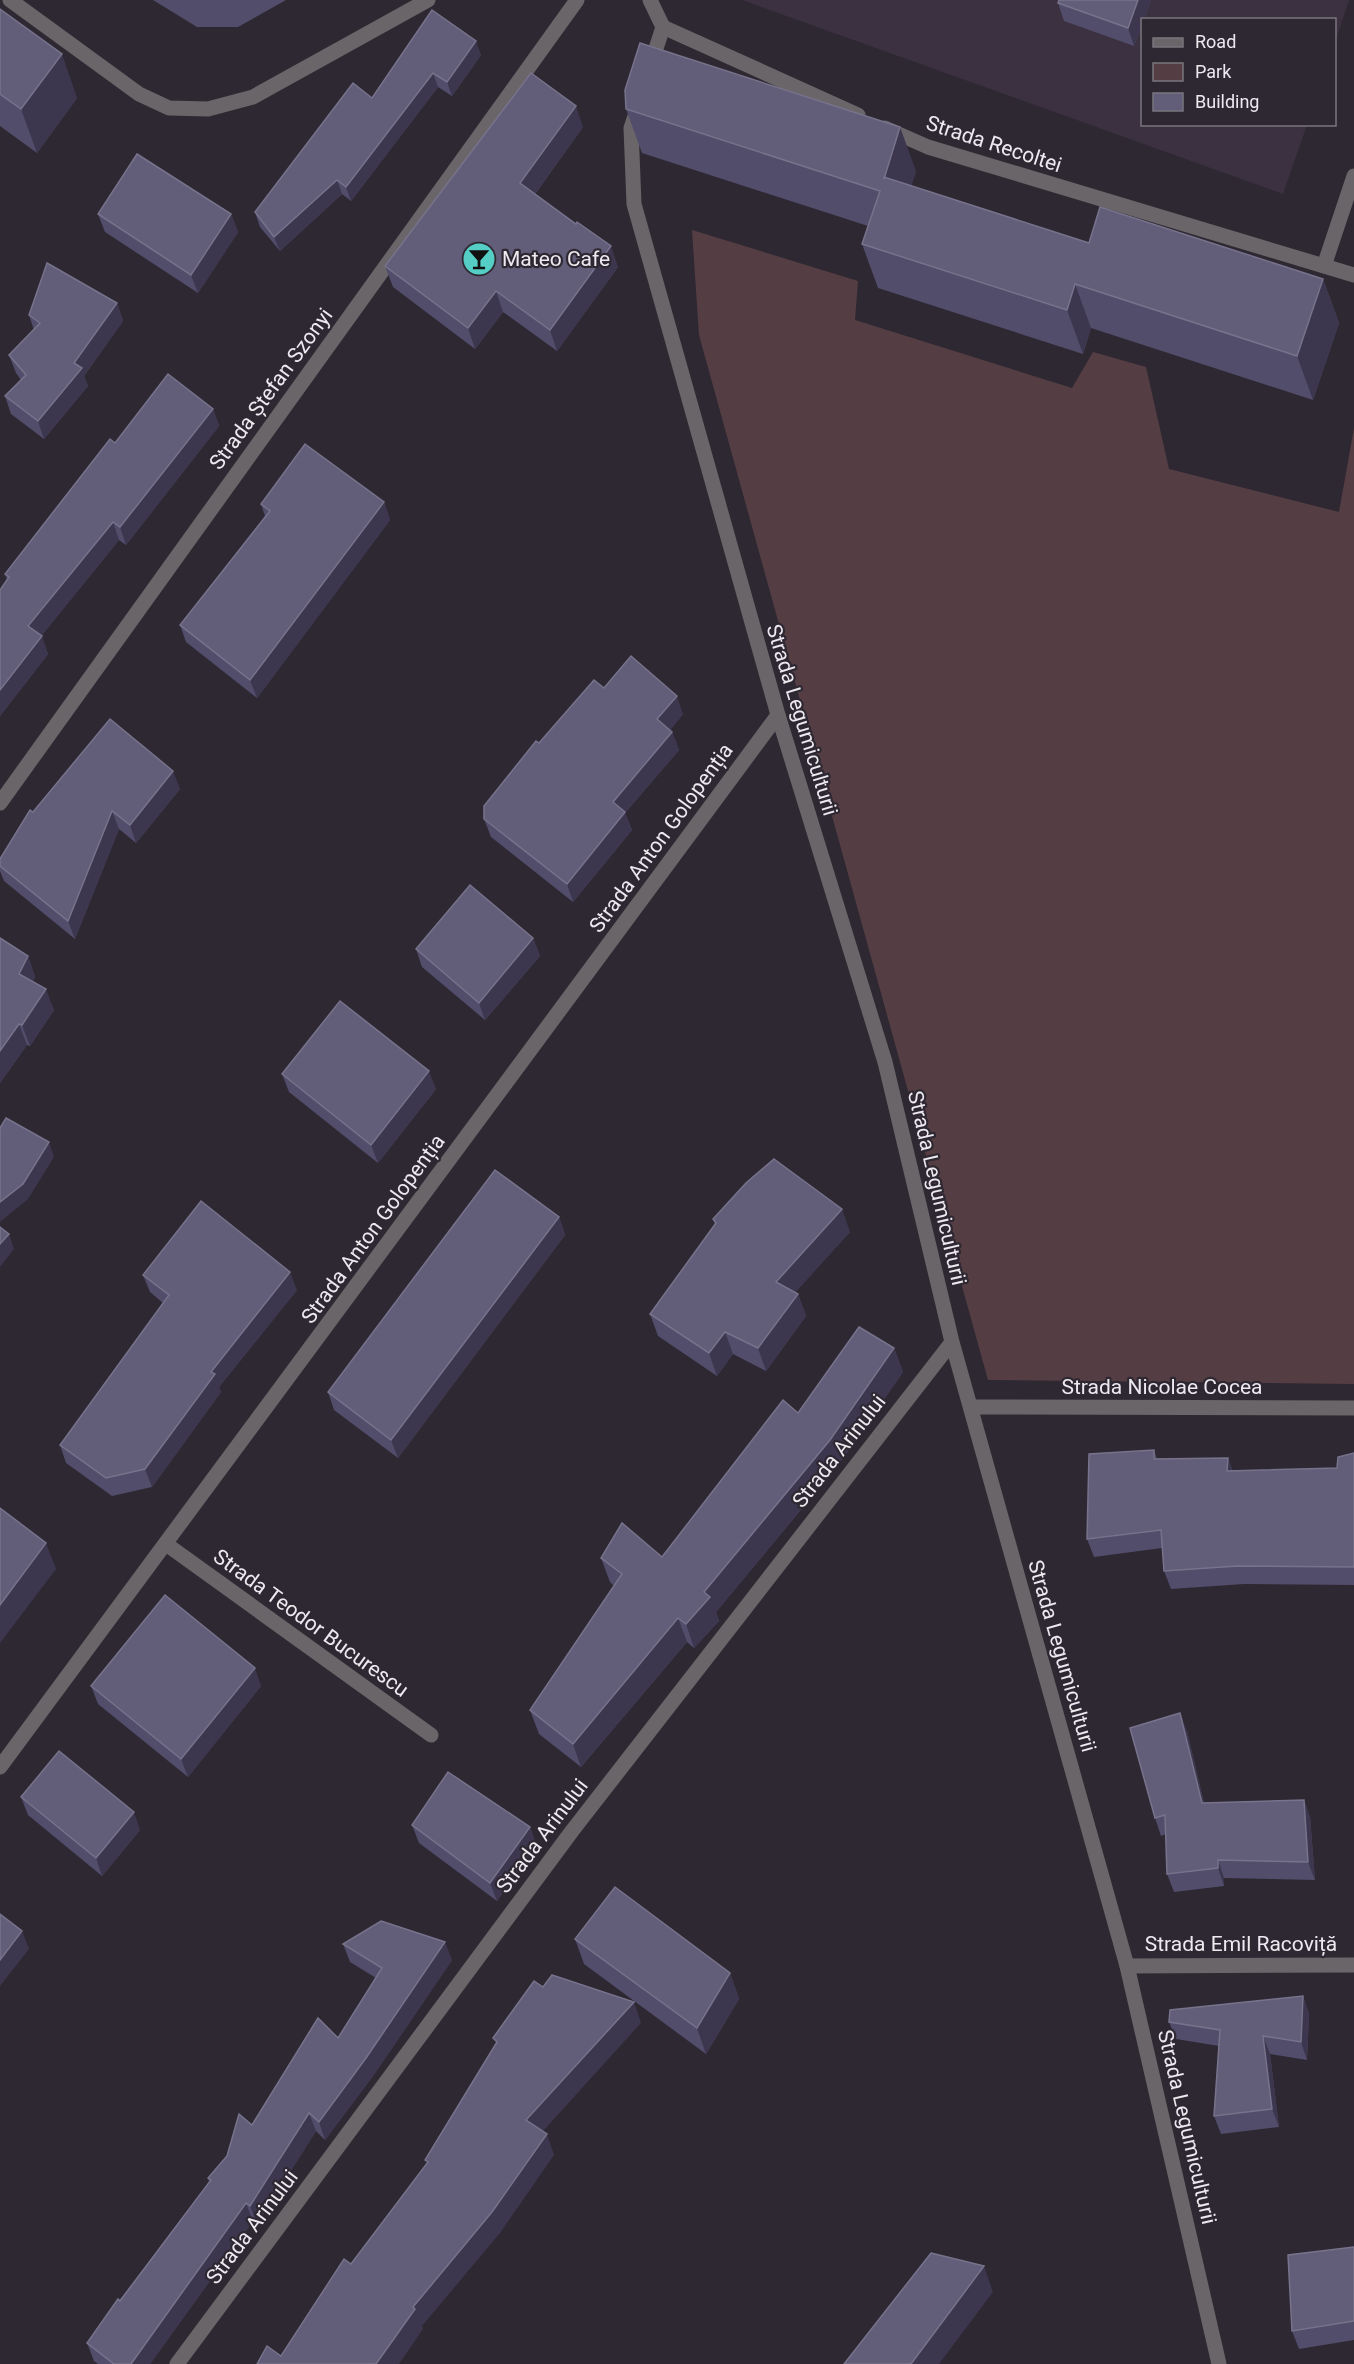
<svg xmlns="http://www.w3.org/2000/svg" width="1354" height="2364" viewBox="0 0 1354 2364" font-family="Roboto,sans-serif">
<rect width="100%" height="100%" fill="#2e2832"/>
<path fill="#3b3140" d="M742 0H1349L1335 43 1334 20H1142V124L1307 125 1283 194Z"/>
<path fill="#553e43" d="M692 230 858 281 855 320 1072 388 1093 352 1146 367 1169 469 1339 512 1354 428V1384L988 1380 699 335Z"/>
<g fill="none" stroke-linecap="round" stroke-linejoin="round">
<g stroke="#6a6568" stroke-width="15">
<path d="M10 0 139 94 169 108 208 109 253 97 428 0"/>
<path d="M650 0 663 27 858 115"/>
<path d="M650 67 663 27"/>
<path d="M638 107 631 128 634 204 778 715 885 1062 952 1342 1127 1966 1219 2364"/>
<path d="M885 128 928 147 1354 275"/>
<path d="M1324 266 1354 176"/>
<path d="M0 803 577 0"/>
<path d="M971 1407 1354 1408"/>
<path d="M166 1544 431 1735"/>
<path d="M0 1767 778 715"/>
<path d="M1127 1966 1354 1965"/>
<path d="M177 2364 572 1831 952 1342"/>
</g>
</g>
<g fill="#514d6b">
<path d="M153 0H286L238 27H197Z"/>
<path d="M1059 0H1151L1144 20H1143V23L1134 46 1064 21 1058 3Z"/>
<path d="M0 9 77 98 37 153 0 126Z"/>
<path d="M432 10 481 55 452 96 438 87 351 201 342 194 280 251 260 227 255 212 372 98Z"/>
<path d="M626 109 916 171 911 186 1089 243 1323 279 1339 323 1313 400 1091 328 1083 354 878 288 862 244 868 226 642 153Z"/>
<path d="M583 127 535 194 618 267 557 351 503 312 475 349 393 287 385 266Z"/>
<path d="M98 214H231L238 232 198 293 105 232Z"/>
<path d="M117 303 123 321 84 376 88 386 44 439 11 414 5 396 21 380 16 373 9 355 34 330 29 315Z"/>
<path d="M213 409 219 426 126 545 119 540 41 636 48 654 0 716V590L7 580 5 574 115 443Z"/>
<path d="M384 502 390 520 257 698 186 642 180 625 265 516 261 504Z"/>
<path d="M604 688 683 714 670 730 672 732 679 750 625 813 632 830 573 902 491 837 484 819 539 743Z"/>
<path d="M180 789 136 843 119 829 75 939 4 881 0 871V859L33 812Z"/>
<path d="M533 938 540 956 485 1020 422 967 416 949Z"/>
<path d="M28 956 35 977 33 981 54 1010 30 1046 27 1045 0 1083Z"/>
<path d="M282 1074 436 1089 378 1163 289 1092Z"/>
<path d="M559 1217 565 1235 398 1458 334 1410 328 1392Z"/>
<path d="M713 1219 850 1232 795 1292 798 1294 806 1316 766 1371 733 1354 717 1376 658 1336 650 1314 715 1224Z"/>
<path d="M143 1275 297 1290 219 1387 221 1392 152 1487 112 1496 66 1463 60 1445 163 1303 150 1292Z"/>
<path d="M894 1348 903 1372 839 1464 716 1612 719 1621 694 1648 687 1642 581 1767 539 1734 530 1710 614 1586 610 1582 601 1558 662 1557 798 1413Z"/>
<path d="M1154 1450 1157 1459 1233 1471 1337 1468 1354 1453V1585L1244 1584 1171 1589 1164 1571 1162 1548 1094 1557 1087 1539Z"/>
<path d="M91 1686H261L188 1777 98 1704Z"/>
<path d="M1187 1731 1204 1803 1304 1800 1310 1817 1315 1880 1224 1878V1886L1174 1892 1167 1874 1166 1834 1161 1836 1155 1818Z"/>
<path d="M21 1797 140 1830 102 1876 28 1815Z"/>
<path d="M412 1825 530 1827 536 1845 497 1901 419 1843Z"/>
<path d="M575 1939 730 1973 739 1999 706 2054 584 1964Z"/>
<path d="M343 1944 452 1960 373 2076 325 2140 316 2131 257 2224 253 2221 150 2364H98L94 2361 87 2343 209 2182 208 2178 252 2125 338 2038 376 1978 350 1962Z"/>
<path d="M1303 1996 1309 2014 1307 2060 1270 2054 1279 2127 1221 2134 1214 2116 1219 2046 1176 2039 1169 2022Z"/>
<path d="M1354 2247V2340L1299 2349 1292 2331Z"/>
</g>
<g fill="#3c374e">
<path d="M1138 0H1151L1144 20H1143V23L1134 46 1128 28Z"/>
<path d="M476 41 481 55 452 96 447 82Z"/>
<path d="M62 54 77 98 37 153 21 109Z"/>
<path d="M433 73 438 87 351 201 346 187Z"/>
<path d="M576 106 583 127 528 203 520 183Z"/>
<path d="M900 127 916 171 899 223 884 179Z"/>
<path d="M337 180 342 194 280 251 274 237Z"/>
<path d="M231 214 238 232 198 293 191 275Z"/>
<path d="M611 246 618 267 557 351 550 330Z"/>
<path d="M1323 279 1339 323 1313 400 1297 356Z"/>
<path d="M1075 284 1091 328 1083 354 1067 310Z"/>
<path d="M496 291 503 312 475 349 468 328Z"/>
<path d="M117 303 123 321 84 376 88 386 44 439 38 421 74 363Z"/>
<path d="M213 409 219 426 126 545 120 527Z"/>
<path d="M384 502 390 520 257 698 250 680Z"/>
<path d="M113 522 119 540 35 644 28 626Z"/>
<path d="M42 636 48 654 0 716V690Z"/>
<path d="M677 696 683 714 664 737 657 719Z"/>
<path d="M672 732 679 750 625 813 632 830 573 902 567 884 613 802Z"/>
<path d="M173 771 180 789 136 843 130 825Z"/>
<path d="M112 811 119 829 75 939 68 921Z"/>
<path d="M533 938 540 956 485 1020 479 1003Z"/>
<path d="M28 956 35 977 27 995 19 974Z"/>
<path d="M46 989 54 1010 30 1046 22 1025Z"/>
<path d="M19 1024 27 1045 0 1083V1051Z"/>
<path d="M429 1071 436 1089 378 1163 371 1145Z"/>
<path d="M49 1142 54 1157 28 1199 0 1222V1202Z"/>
<path d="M842 1209 850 1232 785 1304 776 1282Z"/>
<path d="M559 1217 565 1235 398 1458 391 1440Z"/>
<path d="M9 1234 14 1249 0 1267V1244Z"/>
<path d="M290 1272 297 1290 219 1387 221 1392 152 1487 145 1469 211 1372Z"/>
<path d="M798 1294 806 1316 766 1371 758 1348Z"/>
<path d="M725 1332 733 1354 717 1376 709 1353Z"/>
<path d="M894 1348 903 1372 839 1464 716 1612 719 1621 694 1648 686 1624 704 1592Z"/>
<path d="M1228 1458 1235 1476 1227 1471Z"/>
<path d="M46 1543 56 1569 0 1643V1605Z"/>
<path d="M678 1618 687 1642 581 1767 573 1744Z"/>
<path d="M255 1668 261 1686 188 1777 181 1759Z"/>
<path d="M1180 1713 1187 1731 1208 1821 1202 1803Z"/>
<path d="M1304 1800 1310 1817 1315 1880 1308 1862Z"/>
<path d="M134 1812 140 1830 102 1876 96 1858Z"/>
<path d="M530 1827 536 1845 497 1901 490 1883Z"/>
<path d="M1218 1860 1224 1878V1886L1218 1868Z"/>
<path d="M22 1931 29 1949 0 1986V1960Z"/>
<path d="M445 1942 452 1960 373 2076 325 2140 319 2122Z"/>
<path d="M730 1973 739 1999 706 2054 697 2028Z"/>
<path d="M1303 1996 1309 2014 1307 2060 1301 2042Z"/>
<path d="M634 2002 641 2023 534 2141 526 2120Z"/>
<path d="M1263 2036 1270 2054 1279 2127 1272 2109Z"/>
<path d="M309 2113 316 2131 257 2224 250 2206Z"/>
<path d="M547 2134 554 2155 500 2233 422 2326 423 2329 399 2364H376L413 2307Z"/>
<path d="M246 2203 253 2221 150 2364H131Z"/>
<path d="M984 2266 993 2292 939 2364H911Z"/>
</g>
<g fill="#625e79" stroke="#77738c" stroke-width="1.5">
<path d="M1059 0H1138L1128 28 1058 3Z"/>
<path d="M0 9 62 54 21 109 0 94Z"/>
<path d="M432 10 476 41 447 82 433 73 346 187 337 180 274 237 255 212 353 83 372 98Z"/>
<path d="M640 43 900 127 884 179V177L1089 243 1100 207 1323 279 1297 356 1075 284 1067 310 862 244 880 191 626 109 625 90Z"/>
<path d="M531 73 576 106 520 183 576 224 577 222 611 246 550 330 496 291 468 328 385 266Z"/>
<path d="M137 154 231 214 191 275 98 214Z"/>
<path d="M47 263 117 303 74 363 82 368 38 421 5 396 26 375 9 355 40 323 29 315Z"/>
<path d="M168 374 213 409 120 527 113 522 28 626 42 636 0 690V590L9 577 5 574 110 439 115 443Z"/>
<path d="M305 444 384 502 250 680 180 625 270 511 261 504Z"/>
<path d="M631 656 677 696 657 719 672 732 613 802 625 812 567 884 484 819V806L536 741 539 743 594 680 604 688Z"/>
<path d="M110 719 173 771 130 825 112 811 68 921 0 866V859L30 810 33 812Z"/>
<path d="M470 885 533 938 479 1003 416 949Z"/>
<path d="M0 938 28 956 19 974 46 989 22 1025 19 1024 0 1051Z"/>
<path d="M340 1001 429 1071 371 1145 282 1074Z"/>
<path d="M6 1118 49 1142 23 1184 0 1202V1128Z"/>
<path d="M774 1159 842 1209 776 1282 798 1294 758 1348 725 1332 709 1353 650 1314 716 1223 713 1219 746 1183Z"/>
<path d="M495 1170 559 1217 391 1440 328 1392Z"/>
<path d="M201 1201 290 1272 211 1372 215 1374 145 1469 106 1478 60 1445 169 1295 143 1275Z"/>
<path d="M0 1227 9 1234 0 1244Z"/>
<path d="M859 1327 894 1348 830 1440 704 1592 710 1597 686 1624 678 1618 573 1744 530 1710 622 1574 601 1558 622 1523 662 1557 783 1400 798 1413Z"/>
<path d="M1154 1450V1459L1228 1458 1227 1471 1337 1468 1338 1457 1354 1453V1567L1238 1566 1164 1571 1161 1530 1087 1539 1089 1454Z"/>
<path d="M0 1508 46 1543 0 1605Z"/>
<path d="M165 1595 255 1668 181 1759 91 1686Z"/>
<path d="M1180 1713 1202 1803 1304 1800 1308 1862 1218 1860V1868L1167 1874 1165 1815 1155 1818 1130 1728Z"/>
<path d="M59 1751 134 1812 96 1858 21 1797Z"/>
<path d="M448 1772 530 1827 490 1883 412 1825Z"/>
<path d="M615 1887 730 1973 697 2028 575 1939Z"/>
<path d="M0 1914 22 1931 0 1960Z"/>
<path d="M381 1921 445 1942 366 2058 319 2122 309 2113 250 2206 246 2203 131 2364H114L87 2343 118 2299 120 2301 211 2180 208 2178 227 2156 239 2114 252 2125 318 2018 338 2038 382 1968 343 1944Z"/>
<path d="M552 1975 634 2002 526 2120 547 2134 492 2212 413 2307 415 2309 376 2364H257L267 2346 281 2356 344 2259 351 2264 428 2162 425 2160 497 2042 493 2038 534 1981 543 1987Z"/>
<path d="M1303 1996 1301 2042 1263 2036 1272 2109 1214 2116 1220 2030 1169 2022 1170 2010Z"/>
<path d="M1354 2247V2321L1292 2331 1288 2255Z"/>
<path d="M931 2253 984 2266 911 2364H844Z"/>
</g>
<defs>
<symbol id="bar-disc" viewBox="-11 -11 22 22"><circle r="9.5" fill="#55cec5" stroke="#2e2832"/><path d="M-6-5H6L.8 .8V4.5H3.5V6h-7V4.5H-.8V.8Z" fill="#111"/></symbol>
</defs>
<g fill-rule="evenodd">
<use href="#bar-disc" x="460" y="240" width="38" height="38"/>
</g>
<g text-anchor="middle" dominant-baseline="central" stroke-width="4.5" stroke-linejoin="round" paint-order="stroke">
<g font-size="21" fill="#ede9ef" stroke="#2e2832">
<text transform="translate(994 144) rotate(18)">Strada Recoltei</text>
<text transform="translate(271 389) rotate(-54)">Strada Ștefan Szonyi</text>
<text transform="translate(802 720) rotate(73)">Strada Legumiculturii</text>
<text transform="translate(661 838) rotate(-54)">Strada Anton Golopenția</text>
<text transform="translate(937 1188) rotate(77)">Strada Legumiculturii</text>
<text transform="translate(373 1229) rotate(-54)">Strada Anton Golopenția</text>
<text x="1162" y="1387">Strada Nicolae Cocea</text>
<text transform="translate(839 1451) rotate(-52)">Strada Arinului</text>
<text transform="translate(311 1623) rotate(36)">Strada Teodor Bucurescu</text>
<text transform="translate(1062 1656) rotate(74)">Strada Legumiculturii</text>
<text transform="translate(542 1836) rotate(-53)">Strada Arinului</text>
<text x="1241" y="1944">Strada Emil Racoviță</text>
<text transform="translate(1187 2127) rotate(77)">Strada Legumiculturii</text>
<text transform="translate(252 2227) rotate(-53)">Strada Arinului</text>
</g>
<g font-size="21" fill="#ede9ef" stroke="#2e2832" text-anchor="start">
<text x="502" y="259">Mateo Cafe</text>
</g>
</g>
<rect x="1141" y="18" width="195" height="108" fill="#2e2832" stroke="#7a757e" stroke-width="1.5"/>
<rect x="1153" y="38" width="30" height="9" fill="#6a6568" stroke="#7a757e" stroke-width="1.5"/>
<text x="1195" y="48" font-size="18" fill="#ede9ef">Road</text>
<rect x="1153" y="63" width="30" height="18" fill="#553e43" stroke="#7a757e" stroke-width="1.5"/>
<text x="1195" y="78" font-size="18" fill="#ede9ef">Park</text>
<rect x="1153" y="93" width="30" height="18" fill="#625e79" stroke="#7a757e" stroke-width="1.5"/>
<text x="1195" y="108" font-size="18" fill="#ede9ef">Building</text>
</svg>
